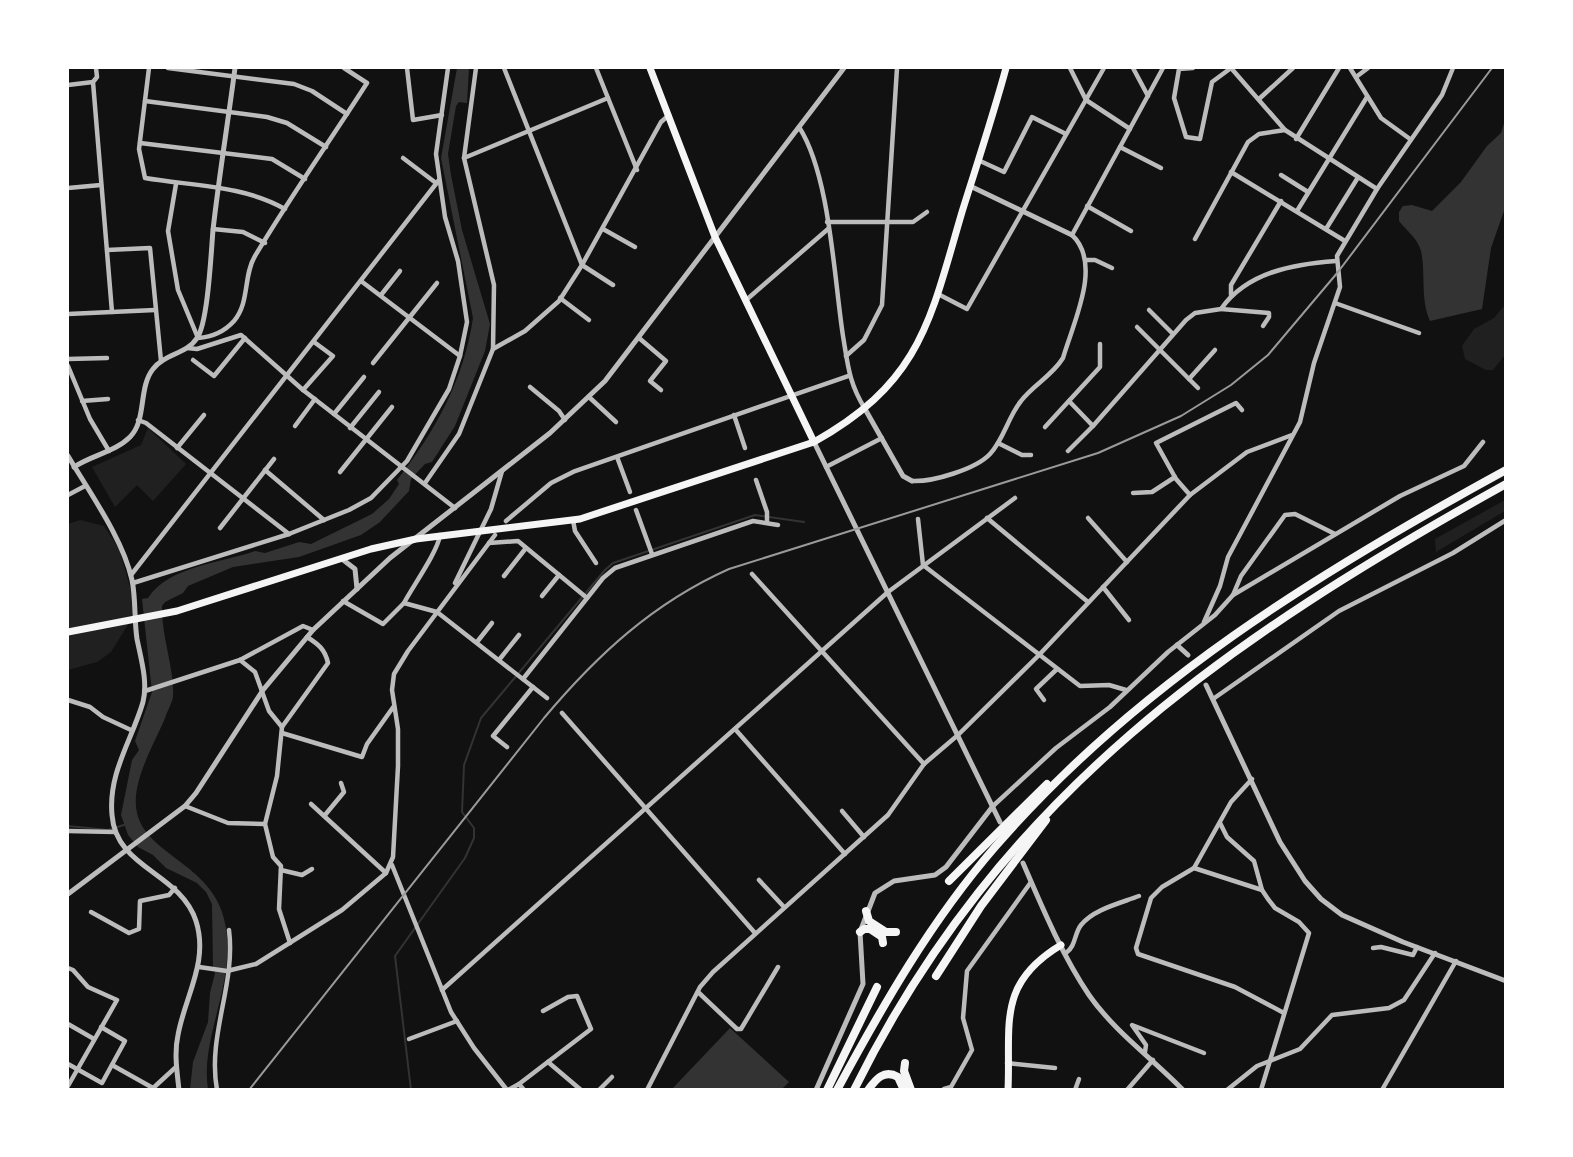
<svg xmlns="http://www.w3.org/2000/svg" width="1573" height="1157" viewBox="0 0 1573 1157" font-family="'Golos Text',sans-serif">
<rect width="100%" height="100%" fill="#111"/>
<g fill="#202020">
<path d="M1505 305V355L1493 370H1486L1465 359 1462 346 1474 329 1494 318Z"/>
<path d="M148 428 186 464 153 501 137 485 115 507 92 467 141 445Z"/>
<path d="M1505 500V511L1436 552 1435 539Z"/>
<path d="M80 520 104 526 118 547 125 569 133 599 132 618 111 652 97 662 68 670V524Z"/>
</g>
<g fill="#333">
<path d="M457 68H469L467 103 459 102 456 106 448 154 451 175 462 230 490 324 485 351 455 426 432 462 425 464 411 479 409 491 380 522 361 535 299 557 233 567 188 586 183 593 165 602 162 606C161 635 175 671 173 697 172 703 167 712 165 718 154 745 130 783 137 813 147 857 217 864 226 928 235 986 200 1038 208 1089H190L193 1062 208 1022 210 993 215 973 213 968 212 904 206 892 197 883 166 868 153 855 138 847 128 835 121 815 132 760 139 750 135 741 152 692 142 599 148 598C169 566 221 563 255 551L265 553 299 542 311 544 372 514 389 499 399 484 397 480C435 432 464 379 473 318L441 158Z"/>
<path d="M1505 120V208L1491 248 1482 309 1430 321C1420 298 1426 274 1421 251 1418 239 1407 231 1399 221V212L1403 206 1412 205 1432 211 1461 182 1487 146 1501 133Z"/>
<path d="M730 1028 789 1082 782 1089H672Z"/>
</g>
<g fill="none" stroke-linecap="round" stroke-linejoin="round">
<g stroke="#333" stroke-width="2">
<path d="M68 826 108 830 127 824"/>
<path d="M411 1090 395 956 465 858 474 838V828L462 812 464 765 481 718 605 570 613 563 755 515 804 522"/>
</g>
<g stroke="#bcbcbc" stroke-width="4.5">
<path d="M96 68 97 77 93 82 112 312"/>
<path d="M149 68 139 149 145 178C192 186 243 185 285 209"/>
<path d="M168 68 294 84 312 91 347 114"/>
<path d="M407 68 413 120 442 115"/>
<path d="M504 68 582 265 613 285"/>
<path d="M596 68 608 98"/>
<path d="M1070 68 1086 100 1130 129"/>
<path d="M1133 68 1148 96"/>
<path d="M1193 68 1179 69 1174 98 1186 137 1200 139 1212 82 1231 68"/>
<path d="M1231 68 1285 130 1377 189"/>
<path d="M1350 68 1381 118 1410 139"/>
<path d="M1356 77 1368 68"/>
<path d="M68 85 93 82"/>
<path d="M1259 99 1293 68"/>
<path d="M145 101 267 117 287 123 326 147"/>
<path d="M799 127C830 175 834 278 843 336 848 366 849 383 865 409"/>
<path d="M1296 139 1339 68"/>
<path d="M140 143 272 159 305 179"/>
<path d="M1120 147 1161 168"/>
<path d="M403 158 436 183"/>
<path d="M464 158 608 98 637 170"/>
<path d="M978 160 1004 172 1032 117 1066 134"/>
<path d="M1231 172 1345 241"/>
<path d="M1281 175 1308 192"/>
<path d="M176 184 168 231 178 290 198 338C212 337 225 331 234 321 250 302 243 276 255 256 290 197 330 141 367 83L344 68"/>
<path d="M68 188 101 185"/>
<path d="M1087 206 1131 231"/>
<path d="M1297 211 1367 97"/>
<path d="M827 222H913L927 212"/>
<path d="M213 229 243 232 265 243"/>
<path d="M603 229 635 247"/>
<path d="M1326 229 1357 179"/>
<path d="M1195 239 1248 142 1259 134 1285 130"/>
<path d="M107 250 150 248 161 361"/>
<path d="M1086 260H1095L1112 268"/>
<path d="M361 281 460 356"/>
<path d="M938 294 967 309 1104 68"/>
<path d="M381 295 400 271"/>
<path d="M1231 295V285L1281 201"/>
<path d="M560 298 589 320"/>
<path d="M745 301 828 229"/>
<path d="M1335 303 1419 333"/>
<path d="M1221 309 1269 313V317L1263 326"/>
<path d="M1149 310 1173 334"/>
<path d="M68 314 155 310"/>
<path d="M1137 327 1198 388"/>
<path d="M639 338 666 361 650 381 661 390"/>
<path d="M187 348 197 349 241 335 303 390 455 508"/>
<path d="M493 349 525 331 559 301 582 265 661 122 669 115"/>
<path d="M846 356 864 340 882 305 897 68"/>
<path d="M68 359 107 358"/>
<path d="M193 360 214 376 245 338"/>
<path d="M373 363 437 283"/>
<path d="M68 366 90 419 109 451"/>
<path d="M1189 379 1215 350"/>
<path d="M530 387 559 411 565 420"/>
<path d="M303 390 333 356 314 342"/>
<path d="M589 397 616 422"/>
<path d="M82 401 108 399"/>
<path d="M1069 401 1093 426"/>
<path d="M334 414 364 377"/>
<path d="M734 415 745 448"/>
<path d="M138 420 146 423 289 534"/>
<path d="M295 426 315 399"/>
<path d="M1045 427 1100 367V344"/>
<path d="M350 428 379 392"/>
<path d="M998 443 1022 455H1031"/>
<path d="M177 448 204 415"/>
<path d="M1068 451 1093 426 1186 320 1195 313 1221 309C1247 272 1294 264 1336 261"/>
<path d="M617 457 630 492"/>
<path d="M826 467 882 438"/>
<path d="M265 470 324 520"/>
<path d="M340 472 392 407"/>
<path d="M756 480 767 512V522"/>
<path d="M912 481C933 482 976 469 990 454 1004 439 1008 417 1021 401 1033 385 1052 376 1063 358 1073 323 1103 264 1072 235L1163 68"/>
<path d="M425 483 459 434 493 349 494 285 464 158 476 68"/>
<path d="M1133 493 1152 492 1175 477"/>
<path d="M68 495 85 486"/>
<path d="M1190 495 1176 479 1156 443 1236 403 1242 410"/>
<path d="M636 510 652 554"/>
<path d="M987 518 1088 602"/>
<path d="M1088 518 1127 562"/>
<path d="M918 519 923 565 1080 686 1109 685 1126 690"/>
<path d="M573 520 575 531 596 563"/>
<path d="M506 521 551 483 575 471 848 376"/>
<path d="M220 528 274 459"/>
<path d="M440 535C438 551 413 586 404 603L437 612 547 698"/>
<path d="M489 543 518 541 587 598"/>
<path d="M752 574 924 764"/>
<path d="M131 575 439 180"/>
<path d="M504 576 526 548"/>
<path d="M133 583 289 534 349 510 371 498 407 461 449 389 460 356 467 322 458 261 445 217 436 154 448 68"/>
<path d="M455 583 491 509 502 471"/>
<path d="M1103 587 1129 620"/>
<path d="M1233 595 1241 576 1285 515 1295 514 1335 534"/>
<path d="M542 596 559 575"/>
<path d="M343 601 383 624 404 603"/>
<path d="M1204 622 1220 586 1228 557 1300 422 1314 363 1340 287 1337 256 1377 189 1442 95 1453 68"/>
<path d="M477 642 492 623"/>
<path d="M240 660 255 672 269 711 282 727"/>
<path d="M499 660 519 635"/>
<path d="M523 679 603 578 615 568 753 521 778 525"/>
<path d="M145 691 240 660 303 626 313 630"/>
<path d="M1213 699 1339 611 1453 553 1506 520"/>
<path d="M68 700 90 707 103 717 131 730"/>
<path d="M1044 700 1036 689 1057 669"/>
<path d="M562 713 755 933"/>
<path d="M735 729 845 854"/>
<path d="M282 733 362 757 367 744 394 706"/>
<path d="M507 747 493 736 533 687"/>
<path d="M1252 779 1231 802 1194 868 1162 887 1151 898 1136 948 1138 954 1235 987 1284 1013"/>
<path d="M311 804 386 873"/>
<path d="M185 806 228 823 265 824"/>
<path d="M993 806 1056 748 1110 707 1168 652 1215 615 1233 595 1400 496 1464 466 1483 442"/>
<path d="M842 811 864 837"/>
<path d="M325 815 344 792 341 783"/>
<path d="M1220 823 1227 837 1254 861 1262 890 1268 899 1275 908 1299 922 1309 933 1261 1090"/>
<path d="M68 831 115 832"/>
<path d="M392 865 451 1012 474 1048 507 1090"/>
<path d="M1194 868 1262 890"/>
<path d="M281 870 302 875 312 869"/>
<path d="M759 880 784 907"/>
<path d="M91 912 129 933 139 929 140 901 169 895 175 888"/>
<path d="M290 943 279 909 281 866 273 857 265 824 277 776 282 727 328 663C325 649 318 644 307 637"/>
<path d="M1373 948 1381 947 1413 955 1417 947"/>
<path d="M1066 953C1076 946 1074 934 1081 925 1094 909 1121 903 1139 896"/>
<path d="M199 967 227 971 256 964 342 910 386 873 393 857 398 766V729L392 690 394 674 408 651 495 535"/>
<path d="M68 968 73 970 88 987 117 1000 68 1086"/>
<path d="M442 990 888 592 1015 498"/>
<path d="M698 992 737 1029H741L778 967"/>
<path d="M68 1024 94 1039"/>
<path d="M409 1039 457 1021"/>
<path d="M1145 1052 1146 1045 1132 1025 1204 1053"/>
<path d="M548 1062 581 1090"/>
<path d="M1007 1063 1055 1068"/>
<path d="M68 1064 102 1083 125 1041 101 1027"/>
<path d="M112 1065 153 1088"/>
<path d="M519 1084 591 1029 577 996 568 997 543 1011"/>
<path d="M944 1089 951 1087 972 1050 963 1018 967 971 1031 882"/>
<path d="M151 1090 176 1067"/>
<path d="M217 1090C207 1035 236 985 229 930"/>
<path d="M508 1090 519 1084 524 1090"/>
<path d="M599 1090 612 1077"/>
<path d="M647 1090 700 987 713 972 888 815 924 764 958 735 1039 655 1190 495 1247 452 1292 435"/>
<path d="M1075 1090 1079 1079"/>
<path d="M1127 1090 1153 1060"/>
<path d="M1227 1090 1257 1066 1300 1049 1332 1015 1389 1008 1404 1000 1435 953"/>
<path d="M1382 1090 1456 961"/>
</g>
<g stroke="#bcbcbc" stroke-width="5">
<path d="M970 186 1072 235"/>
<path d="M865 409 903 476 912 481"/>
<path d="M814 442 1000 822"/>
<path d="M68 456C90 493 123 539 132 580 136 599 134 620 137 639 141 659 148 682 143 702 132 740 108 773 112 815 116 869 180 872 196 921 209 962 185 996 178 1035 174 1053 177 1071 179 1090"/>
<path d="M74 467C92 455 115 452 130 437 147 420 138 388 153 369 164 354 187 354 197 338 208 323 211 253 213 230 219 176 228 122 235 68"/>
<path d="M342 559 355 569 357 589"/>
<path d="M1177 645 1188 655"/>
<path d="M1206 685 1280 842 1305 881 1321 899 1342 915 1403 942 1506 981"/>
<path d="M1023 863C1042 907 1062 955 1089 995 1114 1031 1153 1059 1183 1090"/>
<path d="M68 894 185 806 196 793 263 690 313 630 390 558 550 433 605 381 844 68"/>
<path d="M816 1090 863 984 860 932 875 893 894 881 935 875 946 867 993 806"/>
</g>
<g stroke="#f5f5f5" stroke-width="7">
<path d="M650 68 715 237 814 442"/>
<path d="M68 632 177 611 371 549 416 539 580 519 814 442C921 382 930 321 962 212 977 164 993 116 1006 68"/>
<path d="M1008 1090C1011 1025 996 984 1061 945"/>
</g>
<g stroke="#f5f5f5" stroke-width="8">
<path d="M949 881 1047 784"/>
<path d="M866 911 869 921 886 932H896"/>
<path d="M860 932 864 929H870L882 937 883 943"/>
<path d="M936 976 981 906 1046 820"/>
<path d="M905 1063 904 1071 911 1090"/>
<path d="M827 1090 877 987"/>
<path d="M837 1090C883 1005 931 921 995 847 1135 685 1319 572 1506 470"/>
<path d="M854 1090C1000 795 1227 639 1506 484"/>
<path d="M868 1090C876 1079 884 1069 898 1077L904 1090"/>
</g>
<path stroke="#9a9a9a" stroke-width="2" d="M249 1090 544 718C597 655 653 603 729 569L1098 453 1181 416 1231 385 1268 355 1338 272 1492 68"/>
</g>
<rect width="1573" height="1157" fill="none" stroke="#ffffff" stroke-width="138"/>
</svg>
